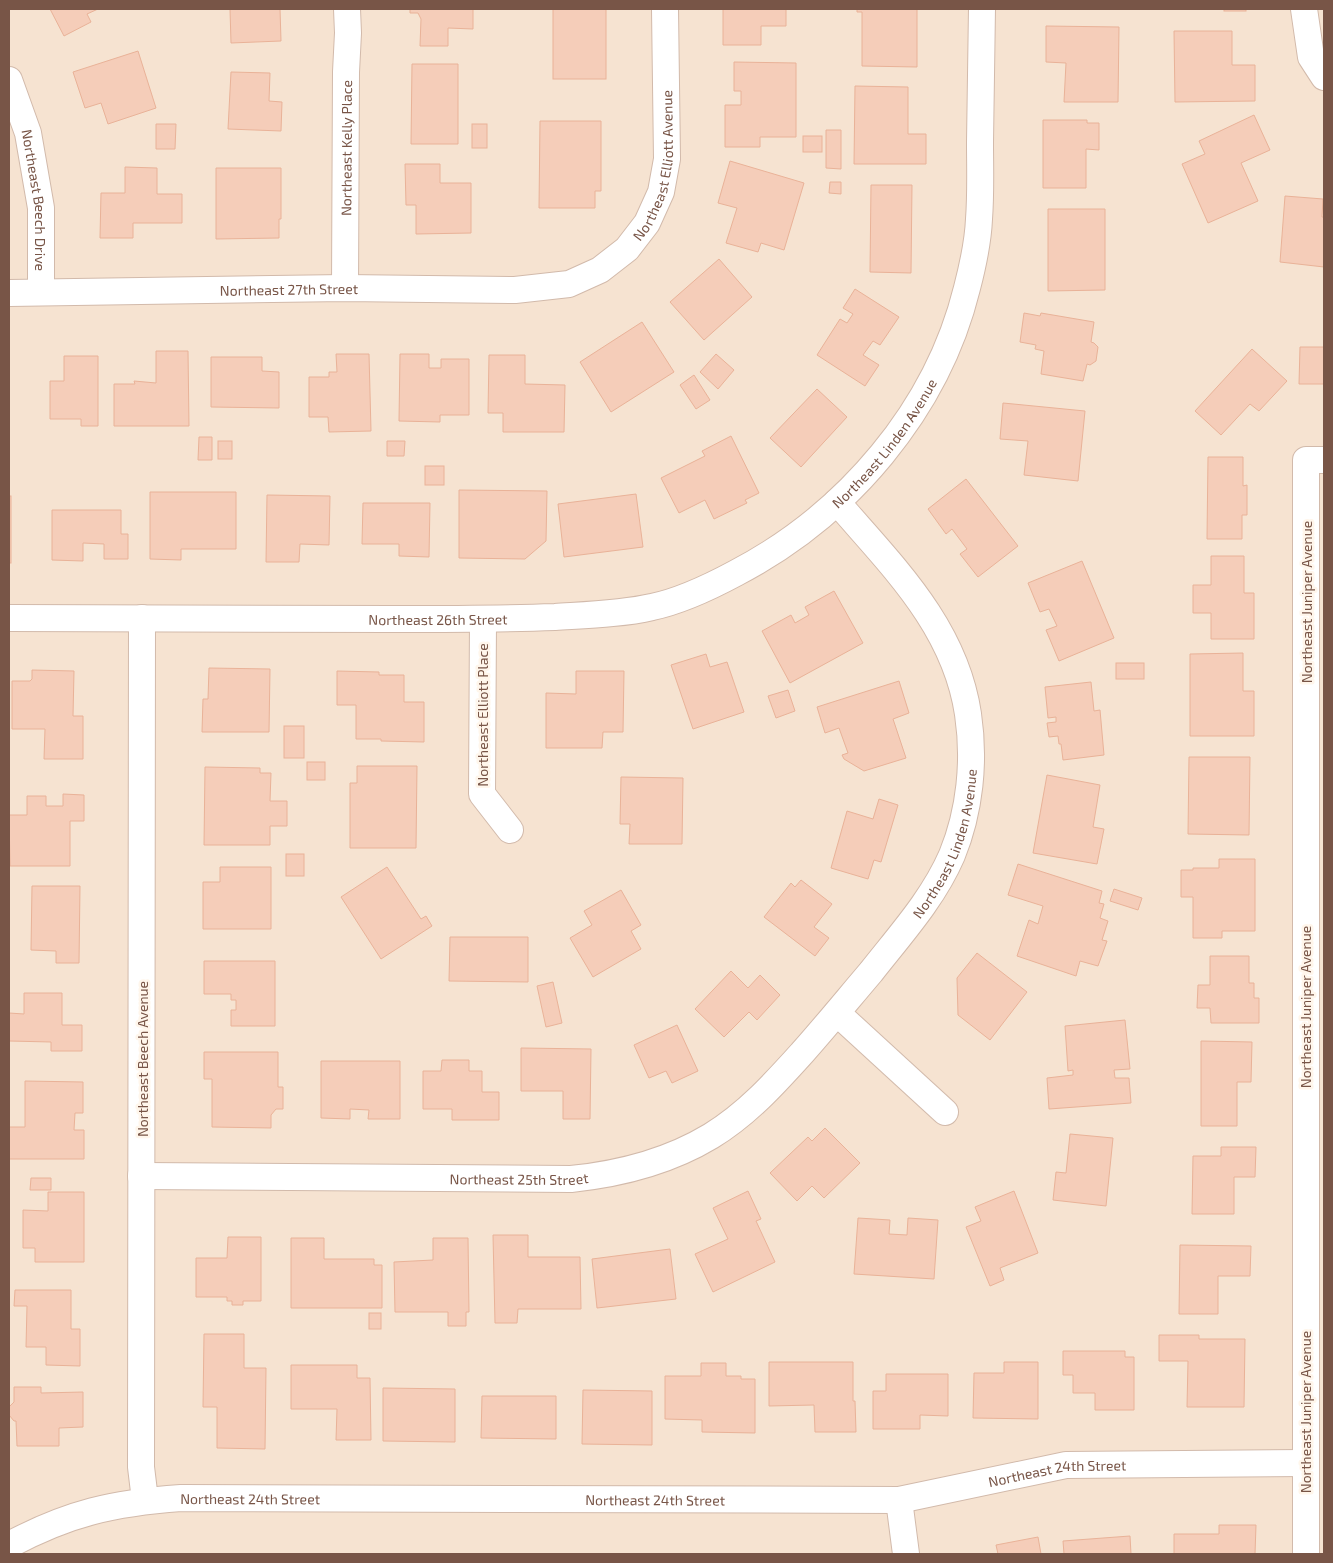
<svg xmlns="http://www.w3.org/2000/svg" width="1333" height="1563" viewBox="0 0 1333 1563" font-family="'Exo 2',sans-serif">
<rect width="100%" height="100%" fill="#fef2e3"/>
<rect fill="#f6e3d1" x="9" y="9" width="1315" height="1545"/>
<g fill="#f5cdb9" stroke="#e9b298">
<path d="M50 9H98L87 14 91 22 64 36Z"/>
<path d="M230 9H280L281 41 231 43Z"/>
<path d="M410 9H473V29L448 28V46H420L421 19 418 13H410Z"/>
<rect x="553" y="9" width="53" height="70"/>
<path d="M723 9H786V26H761V45H723Z"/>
<path d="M857 9H917V67L862 66V12H857Z"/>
<rect x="1224" y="9" width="22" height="2"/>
<path d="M1046 26 1119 27 1118 102H1064L1066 63 1046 62Z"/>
<path d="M1174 31H1232V65H1255V101L1175 102Z"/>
<path d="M138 51 156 108 108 124 101 103 85 108 73 72Z"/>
<path d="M734 62 796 63V137H760V147H725V105H741V91H734Z"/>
<path d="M412 64H458V144H411Z"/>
<path d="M231 72 270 73 269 101 282 102 281 131 228 129Z"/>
<path d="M855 86 908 87V134H926V164H854Z"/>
<path d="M1254 115 1270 150 1241 163 1258 201 1208 223 1182 164 1205 154 1199 141Z"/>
<path d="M1043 120H1087V123H1099V150L1086 149V188H1043Z"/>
<path d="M540 121H601V191H595V208H539Z"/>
<path d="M156 124H176L175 149H156Z"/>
<rect x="472" y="124" width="15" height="24"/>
<path d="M826 130H841V169L826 168Z"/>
<rect x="803" y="136" width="19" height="16"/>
<path d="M730 161 804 183 784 250 761 243 758 252 726 243 737 208 718 203Z"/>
<path d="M405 164H440V183H471V233L416 234V205H406Z"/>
<path d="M125 167 157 168V194H182V223H133V238H100L101 193H125Z"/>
<path d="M216 168H281V219H279V238L216 239Z"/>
<path d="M830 182H841V194L829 193Z"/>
<path d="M871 185H912L911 273 870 272Z"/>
<path d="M1285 196 1323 199 1322 217H1324V267L1280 262Z"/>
<path d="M1048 209H1105V290L1048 291Z"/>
<path d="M719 259 752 297 704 340 670 302Z"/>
<path d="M855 289 899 317 880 345 873 341 863 355 879 365 865 386 817 355 840 319 847 323 853 314 843 308Z"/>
<path d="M1024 313 1040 316 1041 313 1094 322 1091 342 1094 343 1098 347 1096 361 1090 365 1087 364 1083 381 1041 374 1044 351 1035 349 1036 345 1020 342Z"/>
<path d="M642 322 674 372 611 412 580 362Z"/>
<path d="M1300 347H1324V384H1299Z"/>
<path d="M1252 349 1287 381 1259 411 1250 404 1221 435 1195 411Z"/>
<path d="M156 351H188L189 426H114V384H135L134 381 156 383Z"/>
<path d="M336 354H369L371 431 329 432 328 417H309V377H329V372H337Z"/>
<path d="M400 354H429V368H441V359H469V415H440V422L399 421Z"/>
<path d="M716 354 734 370 718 389 700 372Z"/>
<path d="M489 355H525V384L565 385 564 432H503V413H488Z"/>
<path d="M64 356H98V426H81V419H50V381H64Z"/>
<path d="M211 357H262V371L279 372V408L211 407Z"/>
<path d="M694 375 710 400 696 409 680 385Z"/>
<path d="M817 389 847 417 801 467 770 438Z"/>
<path d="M1003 403 1085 411 1078 481 1024 475 1028 441 1000 439Z"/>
<path d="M731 436 759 493 745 500 747 503 714 519 705 500 679 513 661 478 705 456 702 451Z"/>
<path d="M199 437H212V460H198Z"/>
<rect x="218" y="441" width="14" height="18"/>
<path d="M387 441H405L404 456H387Z"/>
<path d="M1208 457H1243V486L1247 485V515H1242V539H1207Z"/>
<rect x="425" y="466" width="19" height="19"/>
<path d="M966 479 1018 546 978 577 960 554 967 549 952 529 946 534 928 509Z"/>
<path d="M459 490 547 491 546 541 525 559 459 558Z"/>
<path d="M150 492H236V549H181V560L150 559Z"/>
<path d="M636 494 643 547 564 557 558 504Z"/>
<path d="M267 495 330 496 329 545 300 544 299 562H266Z"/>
<rect x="9" y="496" width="2" height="67"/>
<path d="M363 503H430L429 557 399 556V544H362Z"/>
<path d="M52 510H121V534H128V559H104V544L83 543V561L52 560Z"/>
<path d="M1211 556H1244V593H1254V639H1211V613H1193V585H1211Z"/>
<path d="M1082 561 1114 638 1059 661 1046 630 1057 626 1049 609 1040 612 1028 583Z"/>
<path d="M834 591 863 643 790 683 762 631 791 615 795 623 809 615 805 607Z"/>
<path d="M1243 653V691H1254V736H1190V654Z"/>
<path d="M706 654 710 667 727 662 744 712 693 729 671 665Z"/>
<rect x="1116" y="663" width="28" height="16"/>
<path d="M209 668 270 669 269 732H202L203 699H208Z"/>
<path d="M32 670 74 671 73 716H83V759H44L45 729H12V681H30L32 679Z"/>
<path d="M337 671 379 672V675H404V702H424V742L381 741V739H356V705H337Z"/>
<path d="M576 671H624L623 732H603L602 748H546V693L576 694Z"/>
<path d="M899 681 909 713 893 719 906 758 864 771 844 759 842 755 848 753 839 728 825 733 817 707Z"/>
<path d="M1091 682 1094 711 1100 710 1104 755 1063 760 1061 744H1059L1058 736 1049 737 1047 723 1056 722V717L1048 718 1045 687Z"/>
<path d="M788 690 795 711 776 718 768 696Z"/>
<rect x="284" y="726" width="20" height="32"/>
<path d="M1189 757H1250L1249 835 1188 834Z"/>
<rect x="307" y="762" width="18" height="18"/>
<path d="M357 766H417L416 848H350V783H357Z"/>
<path d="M205 767 260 768V773H271L270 801H287V826H270V845H204Z"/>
<path d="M1047 775 1100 785 1093 827 1104 829 1097 864 1033 853Z"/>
<path d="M621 777 683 778 682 844H629L630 824H620Z"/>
<path d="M63 794 84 795V821H70V866H10L9 815H27V796H46V806H63Z"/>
<path d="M879 799 898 805 881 862 874 860 868 879 831 868 847 811 873 819Z"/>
<rect x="286" y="854" width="18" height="22"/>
<path d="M1219 859H1255V931H1222V938H1193V897H1181V870H1193V868H1219Z"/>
<path d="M1018 864 1102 891 1099 903 1104 904 1100 918 1108 921 1102 940 1107 941 1098 966 1080 961 1076 976 1017 956 1029 920 1038 924 1043 906 1008 895Z"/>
<path d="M220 867H271V929H203V882H220Z"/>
<path d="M387 867 421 919 426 916 432 926 381 959 341 897Z"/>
<path d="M801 880 832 904 814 927 829 938 815 956 764 917 791 883 795 887Z"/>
<path d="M32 886H80L79 963H56V951L31 950Z"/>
<path d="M1114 889 1142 898 1138 910 1110 901Z"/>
<path d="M621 890 641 925 631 931 641 949 593 977 570 938 592 925 584 911Z"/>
<path d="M450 937H528V982L449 981Z"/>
<path d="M977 953 1027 992 990 1040 958 1015 957 978Z"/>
<path d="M1210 956H1249V983H1254V998H1259V1023H1211L1210 1008H1197L1198 985H1210Z"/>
<path d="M204 961H275V1026H231V1010H236V1000H231V994H204Z"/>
<path d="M731 971 748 988 760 975 780 995 757 1020 749 1012 724 1037 695 1009Z"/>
<path d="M553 982 562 1023 546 1027 537 986Z"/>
<path d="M24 993H62V1025H82V1051H51V1042L9 1041V1013L24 1014Z"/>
<path d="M1125 1020 1130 1069 1114 1070 1115 1078H1129L1131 1103 1049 1109 1047 1078 1073 1075V1070L1068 1071 1065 1026Z"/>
<path d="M677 1025 698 1071 672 1083 666 1071 649 1078 634 1045Z"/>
<path d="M1201 1041 1252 1042 1251 1082H1237V1126H1201Z"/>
<path d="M521 1048 591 1049 590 1119H563V1091H521Z"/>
<path d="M204 1052H278V1087H283V1109H276L271 1115V1128L212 1127V1079H204Z"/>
<path d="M442 1060H469V1071H482V1092H499V1120H452V1109H423V1071H441Z"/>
<path d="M321 1061H400V1119H368L369 1110 350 1109V1119L321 1118Z"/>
<path d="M25 1081 83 1082V1113H75L74 1130H84V1159H9V1127H25Z"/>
<path d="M825 1128 860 1163 824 1198 812 1186 797 1201 770 1173 808 1137 812 1141Z"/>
<path d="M1070 1134 1113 1138 1106 1206 1053 1200 1056 1172 1066 1173Z"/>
<path d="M1221 1147H1256L1255 1177H1234V1214H1192L1193 1156H1221Z"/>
<path d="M31 1178H51V1190H30Z"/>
<path d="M748 1191 761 1219 756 1221 775 1262 713 1292 695 1254 728 1239 713 1208Z"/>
<path d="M1014 1191 1038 1253 1000 1268 1004 1280 990 1286 966 1227 981 1221 975 1207Z"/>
<path d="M48 1192H84V1262H35V1248H23V1210L48 1211Z"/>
<path d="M858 1218 890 1220 889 1234 907 1235 908 1218 938 1220 934 1279 854 1274Z"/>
<path d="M493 1235H528V1257H580L581 1309H518L517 1323H495Z"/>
<path d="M228 1237H261V1301H243V1305H232V1301H227V1297H196V1258H227Z"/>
<path d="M291 1238H324V1259H374V1265H382V1308H291Z"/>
<path d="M433 1238H468L469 1312H466V1326H448V1312H395L394 1262 433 1260Z"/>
<path d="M1180 1245 1251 1246 1250 1276H1218V1314H1179Z"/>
<path d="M670 1249 676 1299 597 1308 592 1259Z"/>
<path d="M15 1290H71V1329H80V1366L46 1365V1347H26L27 1306H14Z"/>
<rect x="369" y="1313" width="12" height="16"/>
<path d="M204 1334H244V1368H266L265 1449 217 1448V1407H203Z"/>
<path d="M1159 1335H1199V1339H1245L1244 1407H1187L1188 1361H1159Z"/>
<path d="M1063 1351H1125V1357H1134V1410H1095V1393H1073V1375H1063Z"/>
<path d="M769 1362H853V1401H855L856 1432H815L814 1405 769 1406Z"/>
<path d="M1004 1362H1038V1419L973 1418 974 1373H1004Z"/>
<path d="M701 1363H726V1376H741V1379H755V1433L702 1432V1420L665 1419V1376H701Z"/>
<path d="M291 1365H357V1378H370L371 1440H336L337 1409H291Z"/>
<path d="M886 1374H948V1416L920 1415V1429H873V1391H886Z"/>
<path d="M14 1387H41V1393L83 1392V1427L59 1428V1446H17L16 1421H14L9 1415V1407L14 1402Z"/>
<path d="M383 1388 455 1389V1442L383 1441Z"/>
<path d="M583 1390 652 1391V1445L582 1444Z"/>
<path d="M482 1396H556V1439L481 1438Z"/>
<path d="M1219 1525H1256L1255 1554H1174V1534H1219Z"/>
<path d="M1130 1536 1131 1554H1064L1063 1541Z"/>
<path d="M1038 1537 1041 1554H998L996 1545Z"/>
</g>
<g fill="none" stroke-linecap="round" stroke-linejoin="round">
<defs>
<g id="minor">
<path d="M1304 9 1311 57 1324 77"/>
<path id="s1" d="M9 80 28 133 41 208V292"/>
<path id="s2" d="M345 288 346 72 348 33 347 9"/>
<path id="s3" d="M9 293 345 288 515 290 569 284 600 270 627 249 647 223 661 192 667 159 665 9"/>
<path id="s4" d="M9 618C137 618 265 618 394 619 448 619 501 619 555 617 586 615 622 614 652 607 681 601 710 587 736 573 847 515 937 410 967 288 973 265 978 242 979 219 981 193 980 167 980 142 981 97 981 53 982 9"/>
<path d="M142 618 141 1467 145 1500"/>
<path d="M483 620 482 794 510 830"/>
<path d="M837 1013 945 1112"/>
<path id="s5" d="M141 1176 571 1179C620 1174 668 1162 711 1136 747 1114 774 1084 802 1053 826 1026 848 999 871 972 900 935 933 899 952 855 970 811 975 761 968 714 955 626 892 566 837 502"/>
<path d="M899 1500 906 1554"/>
<path id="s6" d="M9 1545C69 1513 113 1503 181 1498L899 1500 1066 1465 1305 1463"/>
<path d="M1306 1554V460H1324"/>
</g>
</defs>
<use href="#minor" stroke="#d2baab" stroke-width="28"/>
<use href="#minor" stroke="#fff" stroke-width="26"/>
</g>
<g text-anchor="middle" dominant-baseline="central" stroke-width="5" stroke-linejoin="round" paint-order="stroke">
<g font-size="14" fill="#785547" stroke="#fff6eb">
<text stroke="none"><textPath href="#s2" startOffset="140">Northeast Kelly Place</textPath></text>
<text stroke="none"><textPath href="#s3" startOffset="720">Northeast Elliott Avenue</textPath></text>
<text stroke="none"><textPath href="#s1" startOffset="124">Northeast Beech Drive</textPath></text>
<text stroke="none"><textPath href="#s3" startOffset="280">Northeast 27th Street</textPath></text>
<text stroke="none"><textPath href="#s4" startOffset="934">Northeast Linden Avenue</textPath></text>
<text transform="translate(1306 602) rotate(-90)">Northeast Juniper Avenue</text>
<text stroke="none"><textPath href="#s4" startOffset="429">Northeast 26th Street</textPath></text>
<text transform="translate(482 715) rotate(-90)">Northeast Elliott Place</text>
<text stroke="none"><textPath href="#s5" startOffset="959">Northeast Linden Avenue</textPath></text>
<text transform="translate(1305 1007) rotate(-90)">Northeast Juniper Avenue</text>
<text transform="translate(142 1059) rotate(-90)">Northeast Beech Avenue</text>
<text stroke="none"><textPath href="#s5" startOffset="378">Northeast 25th Street</textPath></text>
<text transform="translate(1305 1412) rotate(-90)">Northeast Juniper Avenue</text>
<text stroke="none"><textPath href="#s6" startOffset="1059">Northeast 24th Street</textPath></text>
<text stroke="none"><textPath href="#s6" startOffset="249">Northeast 24th Street</textPath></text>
<text stroke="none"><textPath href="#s6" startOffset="654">Northeast 24th Street</textPath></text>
</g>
</g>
<rect width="1333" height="1563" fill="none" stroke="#785547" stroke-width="20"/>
</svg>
